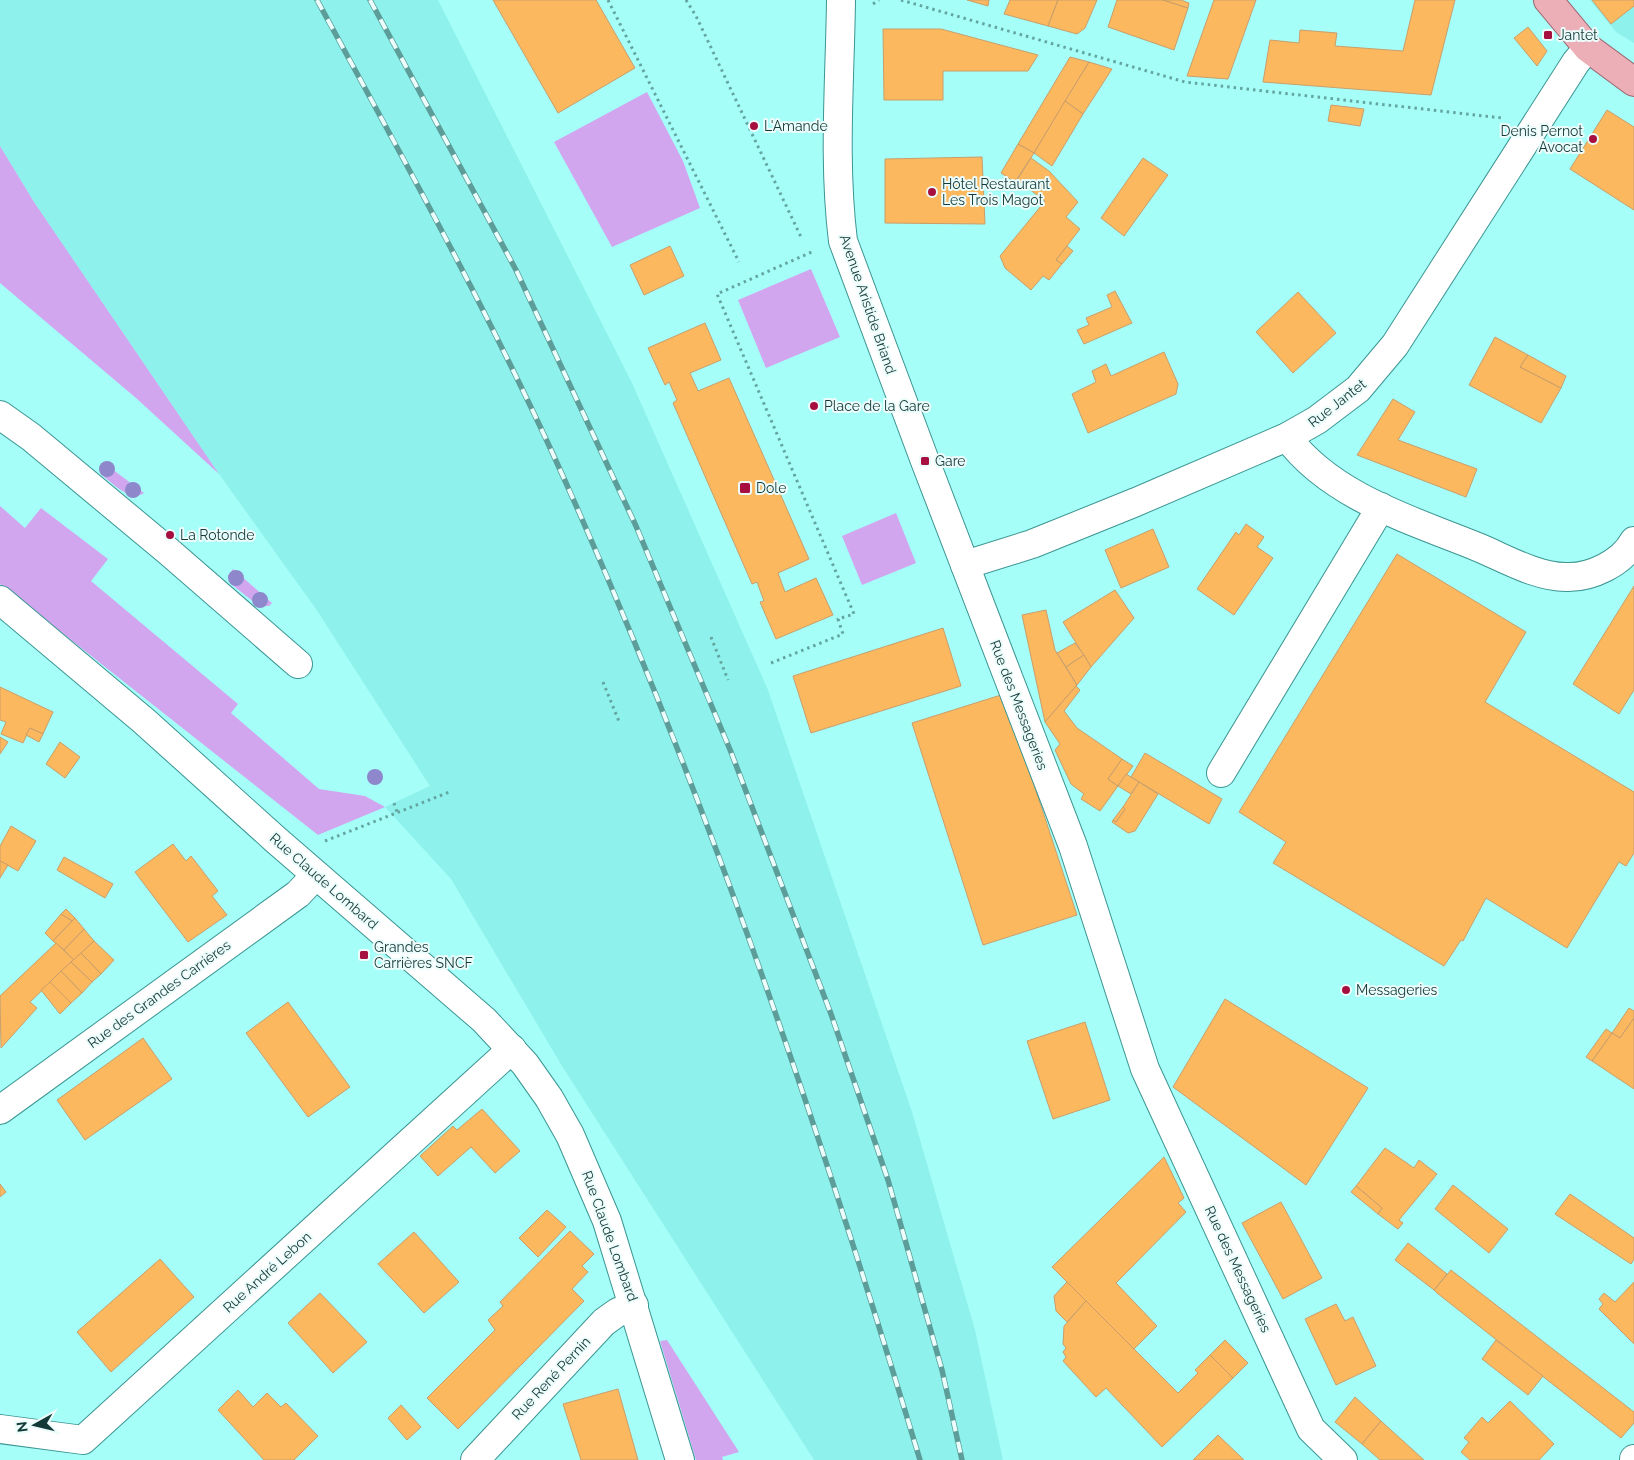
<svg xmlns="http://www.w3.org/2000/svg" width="1634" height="1460" viewBox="0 0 1634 1460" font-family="Raleway,sans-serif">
<rect width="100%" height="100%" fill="#a6fef9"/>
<g fill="#8ef1ec">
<path d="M0 0H438L632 383 768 690 912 1112 975 1330 1003 1460H814L562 1066 451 879 385 807 430 786 316 609 219 474 34 202 0 146Z"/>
<path d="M1590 0H1634V43L1616 32Z"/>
</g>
<g fill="#d1a6ef">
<path d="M647 92 683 161 700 208 612 247 554 142Z"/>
<path d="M0 146 34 202 219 474 136 398 0 283Z"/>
<path d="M811 269 840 337 766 368 738 300Z"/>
<path d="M104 463 144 493C130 502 115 485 104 477L102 468Z"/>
<path d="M0 506 25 528 41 508 108 559 91 581 238 704 231 713 319 789 365 796 385 807 318 835 0 584Z"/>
<path d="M896 513 916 563 862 585 842 536Z"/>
<path d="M233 569 272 603 269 606H259L231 584 228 576Z"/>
<path d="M667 1340 739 1452 722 1457 723 1460H696L660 1341Z"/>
</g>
<g fill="#fcb85f" stroke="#c99e6a">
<path d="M493 0H596L635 68 558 113Z"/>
<path d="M967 0H989L988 6Z"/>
<path d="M1010 0H1058L1048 26 1004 14Z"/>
<path d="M1058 0H1097L1085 28 1077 34 1048 26Z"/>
<path d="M1117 0H1163L1188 8 1174 50 1108 27Z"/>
<path d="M1163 0H1181L1189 3 1188 8Z"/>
<path d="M1214 0H1256L1228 79 1187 76Z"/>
<path d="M1415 0H1455L1431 95 1263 82 1270 40 1299 43 1300 30 1337 33 1335 46 1403 51Z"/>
<path d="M1592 0H1634V6L1611 24Z"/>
<path d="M1528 27 1547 51 1537 66 1514 38Z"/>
<path d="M883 29H941L1038 55 1028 71H943V100H884Z"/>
<path d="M1070 57 1089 62 1034 153 1018 144Z"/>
<path d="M1089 62 1112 69 1083 114 1065 101Z"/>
<path d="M1065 101 1083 114 1052 166 1034 153Z"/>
<path d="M1331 105 1364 109 1360 126 1328 121Z"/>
<path d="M1607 110 1634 127V210L1570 169Z"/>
<path d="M1018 144 1034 153 1015 182 1001 173Z"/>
<path d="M982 157 985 224 885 223V159Z"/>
<path d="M1031 158 1049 171 1078 202 1066 217 1080 229 1056 260 1062 264 1049 280 1043 276 1031 290 1005 268 1000 256 1045 201 1017 180Z"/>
<path d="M1143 158 1168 175 1124 236 1101 218Z"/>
<path d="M670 246 684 276 644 295 630 265Z"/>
<path d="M1067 246 1073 251 1062 264 1056 260Z"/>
<path d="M1115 291 1132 323 1084 344 1077 330 1089 325 1086 318 1112 307 1107 295Z"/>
<path d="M1298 292 1336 333 1293 373 1256 332Z"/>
<path d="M705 323 721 360 690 373 698 391 729 378 809 559 778 573 785 592 816 578 833 615 776 639 760 602 764 601 757 582 752 584 673 403 677 400 669 382 665 385 648 348Z"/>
<path d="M1495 337 1528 355 1520 367 1561 388 1541 423 1469 385Z"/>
<path d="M1164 352 1178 384 1176 394 1088 433 1072 394 1096 382 1092 371 1106 364 1111 376Z"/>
<path d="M1528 355 1566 376 1561 388 1520 367Z"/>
<path d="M1393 399 1415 412 1398 440 1477 469 1466 497 1357 455Z"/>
<path d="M1246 524 1264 537 1257 547 1273 558 1234 615 1197 589 1236 532 1239 535Z"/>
<path d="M1153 529 1169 567 1121 588 1105 550Z"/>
<path d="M1397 554 1526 632 1485 702 1634 792V853L1626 866 1619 862 1567 948 1486 898 1463 941 1461 940 1444 966 1273 863 1286 842 1239 812Z"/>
<path d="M1634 586V690L1619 714 1573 684Z"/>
<path d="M1115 590 1134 618 1091 667 1063 622Z"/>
<path d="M1046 610 1055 650 1077 685 1045 722 1022 615Z"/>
<path d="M943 628 961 686 811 733 793 676Z"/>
<path d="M1075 643 1084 655 1066 667 1057 653Z"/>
<path d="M1084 655 1091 667 1077 685 1066 667Z"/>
<path d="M1076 686 1080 690 1064 711 1077 728 1122 759 1108 779 1118 786 1100 811 1081 799 1084 794 1071 784 1055 750 1060 744 1045 722Z"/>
<path d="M0 687 53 712 43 734 30 728 23 743 1 734 6 722 0 720Z"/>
<path d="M1004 694 1077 915 983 945 912 723Z"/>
<path d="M30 728 43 734 39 742 26 735Z"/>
<path d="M0 737 8 742 0 754Z"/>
<path d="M60 742 80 757 65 778 46 764Z"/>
<path d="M1145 753 1222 799 1209 824 1131 777Z"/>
<path d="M1122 759 1133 766 1118 786 1108 779Z"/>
<path d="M1126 774 1139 782 1131 794 1118 786Z"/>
<path d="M1139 782 1158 794 1135 831 1128 833 1112 822 1113 820 1116 822 1125 809 1123 807Z"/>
<path d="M1123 807 1125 809 1116 822 1113 820Z"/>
<path d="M11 826 36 841 18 871 0 861V846Z"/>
<path d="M173 844 186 861 191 856 218 891 212 896 227 915 188 942 135 872Z"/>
<path d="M64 857 113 884 105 898 57 870Z"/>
<path d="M0 861 8 865 0 878Z"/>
<path d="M66 909 75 918 72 921 61 914Z"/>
<path d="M61 914 72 921 53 941 45 933Z"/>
<path d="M75 918 84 929 64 950 53 941Z"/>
<path d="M84 929 94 941 74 960 64 950Z"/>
<path d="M94 941 114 960 101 974 81 953Z"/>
<path d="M56 943 74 960 30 1002 37 1008 1 1048 0 996Z"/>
<path d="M81 953 101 974 92 982 71 962Z"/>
<path d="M71 962 92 982 82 993 61 971Z"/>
<path d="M61 971 82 993 71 1003 50 982Z"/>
<path d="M50 982 71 1003 60 1014 41 990Z"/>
<path d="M1225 999 1368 1088 1306 1185 1173 1087Z"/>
<path d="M288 1002 350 1087 308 1117 246 1033Z"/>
<path d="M1629 1008 1634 1011V1018L1620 1038 1612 1033Z"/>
<path d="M1634 1018V1089L1592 1061 1612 1033 1620 1038Z"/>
<path d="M1085 1022 1110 1100 1053 1119 1027 1041Z"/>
<path d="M1606 1029 1612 1033 1592 1061 1586 1057Z"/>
<path d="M143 1038 172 1079 85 1140 57 1100Z"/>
<path d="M482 1109 520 1151 495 1173 471 1147 438 1176 420 1156 453 1126 457 1130Z"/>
<path d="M1385 1148 1414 1168 1419 1160 1437 1174 1399 1220 1403 1223 1398 1229 1378 1214 1382 1208 1356 1186Z"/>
<path d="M1164 1157 1184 1198 1178 1203 1186 1212 1116 1283 1157 1326 1134 1349 1052 1267Z"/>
<path d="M0 1184 6 1192 0 1197Z"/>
<path d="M1453 1185 1508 1229 1489 1253 1435 1209Z"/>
<path d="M1356 1186 1382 1208 1378 1214 1351 1192Z"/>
<path d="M1570 1194 1634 1238V1259L1631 1264 1555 1214Z"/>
<path d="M1281 1202 1322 1278 1283 1299 1242 1223Z"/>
<path d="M547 1210 566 1227 538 1257 519 1238Z"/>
<path d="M570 1231 594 1254 582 1266 588 1272 572 1289 584 1301 458 1429 427 1398 495 1330 488 1320 503 1306 500 1302Z"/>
<path d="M414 1232 459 1282 424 1313 378 1264Z"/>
<path d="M1408 1243 1447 1274 1434 1290 1395 1260Z"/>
<path d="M160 1259 194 1297 111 1372 77 1332Z"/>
<path d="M1451 1270 1634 1412V1423L1621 1438 1437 1293 1434 1290Z"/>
<path d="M1067 1282 1086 1301 1067 1322 1056 1311 1054 1296Z"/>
<path d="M1634 1282V1344L1599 1309 1603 1304 1599 1299 1604 1293 1615 1302Z"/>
<path d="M320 1293 367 1342 333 1373 288 1323Z"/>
<path d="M1086 1301 1178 1393 1198 1373 1195 1370 1210 1355 1233 1378 1162 1447 1106 1388 1096 1397 1063 1361 1066 1357 1063 1352 1066 1348 1063 1344 1064 1326Z"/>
<path d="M1336 1304 1345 1321 1353 1317 1376 1366 1336 1385 1305 1319Z"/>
<path d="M1225 1340 1248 1363 1233 1378 1210 1355Z"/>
<path d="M1496 1340 1543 1376 1528 1395 1482 1359Z"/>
<path d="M618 1389 638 1460H581L563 1404Z"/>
<path d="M238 1390 253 1407 267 1393 281 1407 286 1403 318 1436 294 1460H264L218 1410Z"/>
<path d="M1355 1397 1381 1421 1362 1444 1335 1422Z"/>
<path d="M1510 1401 1554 1444 1539 1460H1470L1461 1452 1469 1442 1464 1438 1482 1417 1488 1423Z"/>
<path d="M401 1405 421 1427 407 1440 388 1418Z"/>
<path d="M1381 1421 1424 1460H1380L1362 1444Z"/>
<path d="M1218 1435 1244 1460H1193Z"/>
</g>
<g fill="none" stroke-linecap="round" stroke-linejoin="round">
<defs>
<g id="minor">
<path d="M841 0C840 80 833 161 843 241L925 461 1073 846 1145 1069 1311 1429 1343 1460"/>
<path d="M0 415 31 437 168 551 298 664"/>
<path d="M1287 437C1331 497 1414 521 1480 548 1506 559 1537 577 1566 577 1591 578 1622 563 1634 541"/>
<path d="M965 565 1032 544 1136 502 1287 437 1317 420 1358 389 1395 345 1576 62 1588 48"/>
<path d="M0 600 144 721 276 840 484 1020 525 1064 549 1098 570 1135 607 1221 680 1460"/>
<path d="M1221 773 1381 507"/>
<path d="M0 1110 298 894 316 875"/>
<path d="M0 1429 83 1440 512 1049"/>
<path d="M475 1460 604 1322 618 1312 634 1305"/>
<path d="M1634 1460V1459"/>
</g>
<path id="major" d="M1548 0 1588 48 1634 82"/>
</defs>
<use href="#minor" stroke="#3b9591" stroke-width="30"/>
<use href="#major" stroke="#99636d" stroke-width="30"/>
<g stroke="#63a5a1" stroke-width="3" stroke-dasharray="2.5 4" stroke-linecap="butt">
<path d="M608 0 739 262"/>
<path d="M686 0 696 16 801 237"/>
<path d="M901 0 1185 82 1502 118"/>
<path d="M873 4 879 0"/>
<path d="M711 637 728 680"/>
<path d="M771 663 843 634 838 619 854 614 717 294 814 251"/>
<path d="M603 682 620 724"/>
<path d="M394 803 397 812"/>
<path d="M325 841 452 791"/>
</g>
<use href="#minor" stroke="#fff" stroke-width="28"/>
<use href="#major" stroke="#ecafb8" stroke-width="28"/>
<defs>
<g id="rail">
<path d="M317 0C398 149 481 298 552 452 701 779 816 1116 920 1460"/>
<path d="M370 0 516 270 636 526 731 752 831 1014 888 1180 942 1370 962 1460"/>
</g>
</defs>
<use href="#rail" stroke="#5d9d99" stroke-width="5.5"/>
<use href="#rail" stroke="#ecfcfb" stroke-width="4" stroke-dasharray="11" stroke-linecap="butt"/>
</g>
<g fill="#8e87cb">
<circle cx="107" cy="469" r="8"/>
<circle cx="133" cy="490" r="8"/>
<circle cx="236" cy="578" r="8"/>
<circle cx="260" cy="600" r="8"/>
<circle cx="375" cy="777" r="8"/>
</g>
<g fill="#a60f40" stroke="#ecfcfb" stroke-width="2">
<rect x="1543" y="30" width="10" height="10" rx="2.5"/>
<circle cx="754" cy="126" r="5"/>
<circle cx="1593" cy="139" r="5"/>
<circle cx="932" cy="192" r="5"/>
<circle cx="814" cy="406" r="5"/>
<rect x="920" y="456" width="10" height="10" rx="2.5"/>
<rect x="739" y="482" width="12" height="12" rx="2.5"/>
<circle cx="170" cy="535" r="5"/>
<rect x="359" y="950" width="10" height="10" rx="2.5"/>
<circle cx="1346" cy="990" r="5"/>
</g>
<g text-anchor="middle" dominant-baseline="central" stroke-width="4" stroke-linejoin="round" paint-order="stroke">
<g font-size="14" fill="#143a38" stroke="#ecfcfb" text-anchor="start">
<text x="1558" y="35">Jantet</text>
<text x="764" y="126">L'Amande</text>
<text x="1583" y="131" text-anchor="end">Denis Pernot<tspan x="1583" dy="16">Avocat</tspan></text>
<text x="942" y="184">Hôtel Restaurant<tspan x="942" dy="16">Les Trois Magot</tspan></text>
<text x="824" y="406">Place de la Gare</text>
<text x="935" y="461">Gare</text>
<text x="756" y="488">Dole</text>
<text x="180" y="535">La Rotonde</text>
<text x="374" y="947">Grandes<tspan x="374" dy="16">Carrières SNCF</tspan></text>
<text x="1356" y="990">Messageries</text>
</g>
<g font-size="14" fill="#143a38" stroke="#ecfcfb">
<text transform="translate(868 304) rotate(71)">Avenue Aristide Briand</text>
<text transform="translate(1337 403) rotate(-38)">Rue Jantet</text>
<text transform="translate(1019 705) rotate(69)">Rue des Messageries</text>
<text transform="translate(324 881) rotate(41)">Rue Claude Lombard</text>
<text transform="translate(159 994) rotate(-36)">Rue des Grandes Carrières</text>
<text transform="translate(610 1236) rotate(70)">Rue Claude Lombard</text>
<text transform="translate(1238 1269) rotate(65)">Rue des Messageries</text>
<text transform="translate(267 1272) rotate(-42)">Rue André Lebon</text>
<text transform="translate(551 1378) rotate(-47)">Rue René Pernin</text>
</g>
</g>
<g transform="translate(35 1425) rotate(262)" stroke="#ecfcfb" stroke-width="4" paint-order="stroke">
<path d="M0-4L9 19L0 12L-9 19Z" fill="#143a38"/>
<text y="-8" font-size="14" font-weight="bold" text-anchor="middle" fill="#143a38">N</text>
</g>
</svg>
